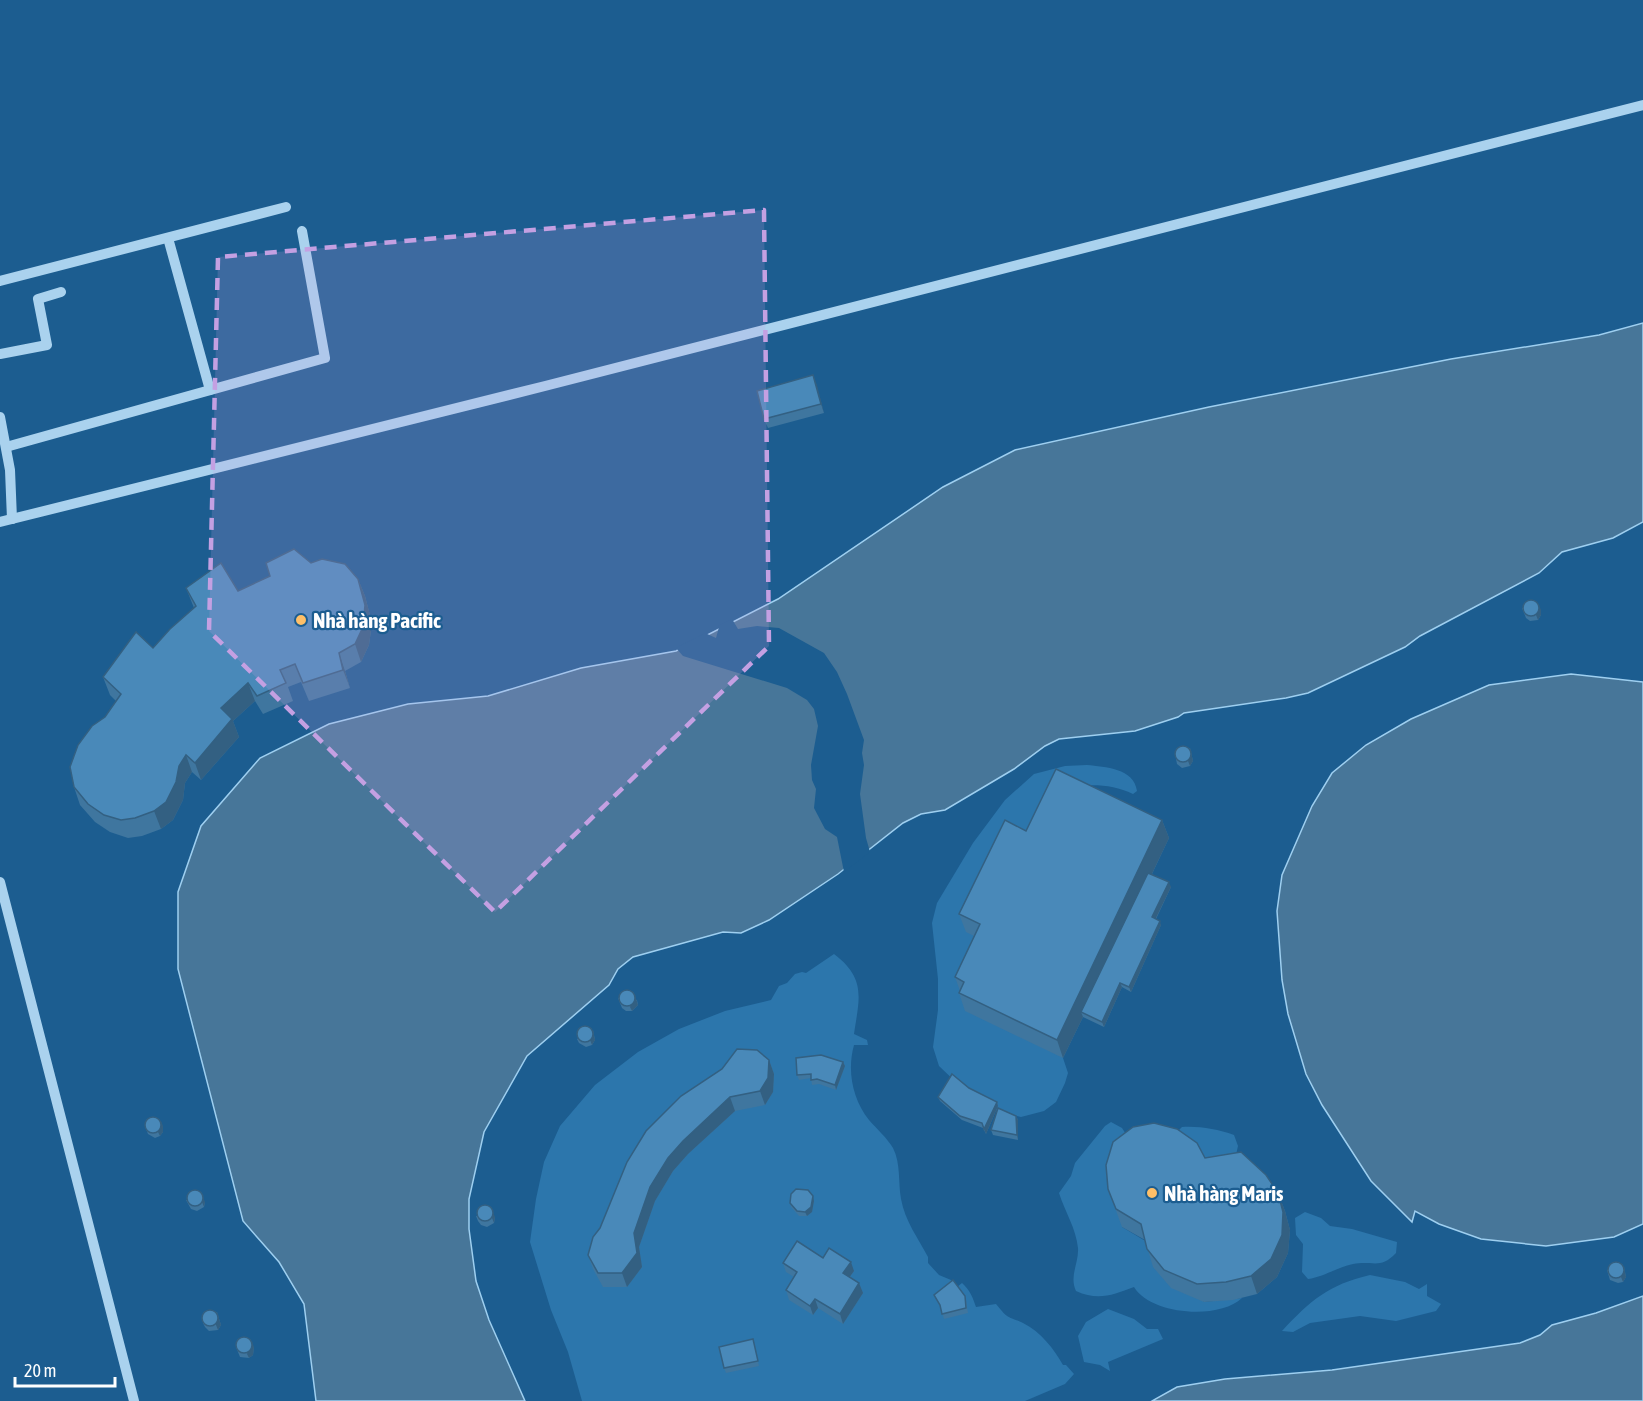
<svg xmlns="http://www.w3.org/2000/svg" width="1643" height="1401" viewBox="0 0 1643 1401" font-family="'Asap Condensed',sans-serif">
<rect width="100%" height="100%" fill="#1c5d90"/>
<g fill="#2c76ac">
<path d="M1087 765C1105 767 1134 768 1137 791L1133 794C1115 785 1097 784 1076 786L986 942 1063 1058 1068 1073 1065 1083 1056 1102 1044 1111 1021 1117 994 1110 960 1086 939 1066 933 1047 938 1010V979L932 923 937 903 973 843 1005 800 1034 774 1065 766Z"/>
<path d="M834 954C867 979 859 999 854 1034L867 1040 868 1045H854C847 1070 852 1099 869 1120 877 1129 887 1138 893 1148 901 1164 898 1182 901 1199 905 1221 918 1238 928 1257V1263L939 1275 951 1280 957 1287 962 1283C970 1290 973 1298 976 1307L996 1304C1008 1319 1007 1316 1023 1323 1041 1332 1054 1349 1063 1365H1066L1074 1374 1065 1384 1025 1401H582L568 1352 551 1310 530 1242 536 1199 544 1162 560 1126 595 1085 638 1052 679 1029 725 1011 771 1000 779 986 787 983 795 974 802 972 806 973Z"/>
<path d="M1111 1122 1122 1128 1129 1139 1177 1132 1182 1127C1200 1126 1217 1129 1234 1135L1238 1146 1235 1159 1122 1227 1147 1242 1204 1302 1242 1298C1219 1320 1151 1315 1134 1287 1113 1295 1098 1301 1076 1291 1069 1276 1079 1263 1078 1248 1076 1228 1065 1212 1059 1193L1071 1176 1075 1163 1105 1126Z"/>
<path d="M1305 1212 1321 1218 1330 1226 1352 1229 1397 1242 1396 1253C1380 1270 1373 1260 1353 1264 1337 1267 1324 1277 1308 1279L1302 1272 1303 1244 1296 1235 1295 1218Z"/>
<path d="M1370 1275 1405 1282 1419 1289 1427 1284V1296L1441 1304 1436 1311 1396 1321 1360 1316 1310 1323 1293 1332 1282 1331C1311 1300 1328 1285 1370 1275Z"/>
<path d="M1108 1309 1134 1319 1147 1329H1158L1163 1339 1108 1362 1110 1371 1100 1365 1084 1362 1078 1336 1086 1322Z"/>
</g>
<g fill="#477699" stroke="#9ecff0" stroke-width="1.5">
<path d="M1643 323V522L1613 538 1562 552 1539 573 1420 636 1405 647 1308 693 1286 698 1184 713 1178 717 1135 731 1059 739 1045 746 1014 769 945 810 921 814 903 823 838 874 769 920 741 933 723 932 633 957 618 969 609 985 527 1056 484 1132 469 1199V1229L476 1281 489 1320 525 1401H316L304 1304 279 1262 243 1221 178 969V892L201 826 260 758 329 724 408 704 488 696 581 668 676 651 778 599 943 487 1015 450 1209 407 1451 359 1599 335Z"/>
<path d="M1571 674 1643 682V1224L1614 1237 1546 1246 1481 1239 1439 1224 1415 1211 1412 1222 1371 1181 1322 1105 1306 1074 1288 1014 1282 980 1277 911 1282 875 1312 806 1332 773 1366 745 1411 719 1489 685Z"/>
<path d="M1643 1296V1401H1152L1177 1387 1225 1379 1332 1370 1520 1343 1540 1335 1552 1325 1596 1313Z"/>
</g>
<path fill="#1c5d90" d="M732 619 738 629 757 626 779 628 824 653 837 672 847 694 864 740 862 753 864 765 860 794 866 838 870 852 844 872 837 837 825 829 814 808 816 789 812 780 811 765 818 726 814 709 807 700 787 688 683 656 676 648 705 633 716 638 719 627 718 626Z"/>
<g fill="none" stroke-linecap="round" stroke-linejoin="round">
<g stroke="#aad2ee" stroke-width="10">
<path d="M168 238 210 390"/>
<path d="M0 281 286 207"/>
<path d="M0 354 47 345 38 299 61 292"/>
<path d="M0 417 10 470 12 519"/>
<path d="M6 447 325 358 302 231"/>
<path d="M0 522 545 386 1643 105"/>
<path d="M0 882 134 1401"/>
</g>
</g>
<g fill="#3f769f">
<path d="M813 375 824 413 768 428 764 419Z"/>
<path d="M311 563 358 579 365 596 372 623 369 645 361 662 345 671 350 688 309 701 301 682 288 687 293 701 263 714 255 701 233 721 239 737 201 780 192 772 185 783 183 800 173 820 161 829 142 836 128 838 110 832 95 822 80 805 74 787 105 717 116 701 110 695 103 677 153 648 194 608 186 588 238 591Z"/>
<path d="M1522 608 1541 610V615L1538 620 1530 621 1526 618Z"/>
<path d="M1190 748 1193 761 1190 766 1182 768 1177 764 1176 759Z"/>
<path d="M1162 820 1169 838 1152 874 1171 887 1156 919 1161 925 1131 992 1122 987 1104 1027 1083 1017 1063 1058 965 1011 959 993 960 991 955 977 974 936 966 932 959 914 1026 831Z"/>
<path d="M618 998 637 1000 638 1005 632 1011H626L622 1008Z"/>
<path d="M593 1030 595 1040 592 1045 586 1047 579 1043 577 1039Z"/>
<path d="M769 1060 774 1074 773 1092 765 1105 735 1111 688 1154 673 1171 655 1201 639 1247 642 1267 627 1287H603L593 1269 588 1255 627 1162Z"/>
<path d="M843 1062 845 1066 836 1090 819 1084 812 1085 811 1078 799 1080 797 1075Z"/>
<path d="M969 1088 997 1102 998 1106 986 1134 983 1128 962 1120 940 1101 938 1097Z"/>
<path d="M1016 1116 1018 1120V1140L993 1135 991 1130Z"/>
<path d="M163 1126V1132L160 1136 155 1138 148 1134 146 1129Z"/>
<path d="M1205 1158 1278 1193 1285 1211 1290 1230 1288 1253 1277 1277 1257 1294 1233 1300 1204 1302 1171 1288 1153 1267 1145 1240 1122 1227 1108 1189Z"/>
<path d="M186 1200 205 1202 204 1207 197 1211 191 1209Z"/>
<path d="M814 1201 812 1212 807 1216H799L791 1207 790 1203Z"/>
<path d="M476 1216 495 1217 494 1223 487 1227 481 1225 478 1221Z"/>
<path d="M823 1258 854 1271 850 1277 859 1283 863 1293 843 1324 818 1308 813 1315 789 1300 786 1290 794 1277 786 1272 783 1263Z"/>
<path d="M1624 1267 1626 1277 1623 1282 1618 1283 1610 1280 1607 1270Z"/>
<path d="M934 1295 965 1296 966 1300 968 1313 944 1319 941 1308Z"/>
<path d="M217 1312 221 1325 218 1330 209 1331 205 1327 203 1323Z"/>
<path d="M753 1339 759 1366 726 1373 724 1368Z"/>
<path d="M236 1347H254L253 1355 249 1358 240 1357Z"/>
</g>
<g fill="#336082">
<path d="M813 375 817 385 824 413 821 404Z"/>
<path d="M358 579 365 596 372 623 369 645 361 662 355 644Z"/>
<path d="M1539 605 1541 610V615L1538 620 1536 615Z"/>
<path d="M339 653 345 671 350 688 343 670Z"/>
<path d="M248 683 255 701 233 721 239 737 201 780 195 763 221 708Z"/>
<path d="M1190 748 1193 761 1190 766 1188 761Z"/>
<path d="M186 755 192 772 185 783 183 800 173 820 161 829 154 811 179 766Z"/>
<path d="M1162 820 1169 838 1085 1014 1081 1012 1083 1017 1063 1058 1057 1040Z"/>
<path d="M1169 882 1171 887 1154 922 1152 917Z"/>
<path d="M1160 921 1161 925 1131 992 1129 987Z"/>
<path d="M1120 983 1122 987 1104 1027 1102 1022Z"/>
<path d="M635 995 638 1005 632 1011 630 1007Z"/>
<path d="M593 1030 595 1040 592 1045 590 1040Z"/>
<path d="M769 1060 774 1074 773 1092 765 1105 760 1091Z"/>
<path d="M843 1062 845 1066 836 1090 835 1085Z"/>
<path d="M730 1097 735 1111 688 1154 673 1171 655 1201 639 1247 642 1267 627 1287 622 1273 634 1233 650 1187 668 1158 683 1141Z"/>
<path d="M997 1102 998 1106 986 1134 984 1129Z"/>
<path d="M1016 1116 1018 1120V1140L1017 1135Z"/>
<path d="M161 1121 163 1126V1132L160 1136 158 1132Z"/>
<path d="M1278 1193 1285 1211 1290 1230 1288 1253 1277 1277 1257 1294 1251 1276Z"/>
<path d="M813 1196 814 1201 812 1212 807 1216 805 1212Z"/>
<path d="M203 1197 205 1202 204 1207 202 1202Z"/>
<path d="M493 1212 495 1217 494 1223 492 1218Z"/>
<path d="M851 1262 854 1271 846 1282 843 1273Z"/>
<path d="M1624 1267 1626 1277 1623 1282 1621 1277Z"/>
<path d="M859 1283 863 1293 843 1324 840 1314Z"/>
<path d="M815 1299 818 1308 813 1315 810 1306Z"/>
<path d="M217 1312 221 1325 218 1330 216 1325Z"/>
<path d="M252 1342 254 1347 253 1355 249 1358 247 1354Z"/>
</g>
<g fill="#4989b9" stroke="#336082" stroke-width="1.5">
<path d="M813 375 821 404 764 419 757 391Z"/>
<path d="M294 549 311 563 322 559 345 564 358 579 365 605 363 627 355 644 339 653 343 670 303 683 295 664 280 670 286 683 257 696 248 683 221 708 232 719 195 763 186 755 179 766 176 782 166 802 154 811 135 818 121 820 104 815 88 804 74 787 70 767 78 745 92 726 105 717 121 694 103 677 136 632 153 648 170 629 196 606 186 588 221 563 238 591 270 576 266 563Z"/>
<circle cx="1531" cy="608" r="8"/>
<circle cx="1183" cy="754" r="8"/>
<path d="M1056 769 1162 820 1057 1040 959 993 964 982 955 977 980 924 959 914 1005 820 1026 831Z"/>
<path d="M1148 873 1169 882 1152 917 1160 921 1129 987 1120 983 1102 1022 1081 1012Z"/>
<circle cx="627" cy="998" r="8"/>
<circle cx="585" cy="1034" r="8"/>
<path d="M737 1049 757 1050 769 1060 768 1078 760 1091 730 1097 683 1141 668 1158 650 1187 634 1233 637 1253 622 1273H598L588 1255 593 1237 600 1228 627 1162 646 1131 681 1096 722 1069Z"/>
<path d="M821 1055 843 1062 835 1085 817 1079 811 1080V1074L797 1075 796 1058Z"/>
<path d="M952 1074 969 1088 997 1102 984 1129 982 1123 960 1116 938 1097Z"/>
<path d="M998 1108 1016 1116 1017 1135 991 1130Z"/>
<circle cx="153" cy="1125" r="8"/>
<path d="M1154 1123 1177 1129 1197 1143 1205 1158 1241 1152 1266 1175 1278 1193 1283 1212 1282 1235 1271 1259 1251 1276 1226 1282 1197 1284 1164 1270 1147 1249 1141 1224 1116 1209 1108 1189 1106 1165 1113 1142 1133 1127Z"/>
<path d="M796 1189 808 1190 813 1196 811 1207 805 1212 797 1211 790 1203 791 1194Z"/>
<circle cx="195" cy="1198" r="8"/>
<circle cx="485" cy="1213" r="8"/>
<path d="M797 1241 823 1258 829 1248 851 1262 843 1273 859 1283 840 1314 815 1299 810 1306 786 1290 797 1272 783 1263Z"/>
<circle cx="1616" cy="1270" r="8"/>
<path d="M953 1280 965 1296 966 1308 942 1314 940 1305 934 1295Z"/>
<circle cx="210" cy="1318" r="8"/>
<circle cx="244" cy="1345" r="8"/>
<path d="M753 1339 758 1361 724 1368 719 1347Z"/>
</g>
<path fill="#c4a0e2" fill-opacity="0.2" stroke="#c4a0e2" stroke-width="4.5" stroke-dasharray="12 8" stroke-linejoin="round" d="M764 210 769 646 495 912 209 631 218 257Z"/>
<g fill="#febf68" stroke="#1c5d90" stroke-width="2">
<circle cx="301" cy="620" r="6"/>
<circle cx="1152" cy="1193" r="6"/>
</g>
<g text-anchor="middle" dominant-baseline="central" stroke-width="4.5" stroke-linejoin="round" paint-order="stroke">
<g font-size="21" font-weight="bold" fill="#fff" stroke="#1c5d90" text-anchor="start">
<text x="313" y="620">Nhà hàng Pacific</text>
<text x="1164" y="1193">Nhà hàng Maris</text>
</g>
</g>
<path d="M15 1377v9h100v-9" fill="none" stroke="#ffffff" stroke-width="3"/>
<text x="24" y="1377" font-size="18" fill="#ffffff" stroke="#1c5d90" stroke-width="4.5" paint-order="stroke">20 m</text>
</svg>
